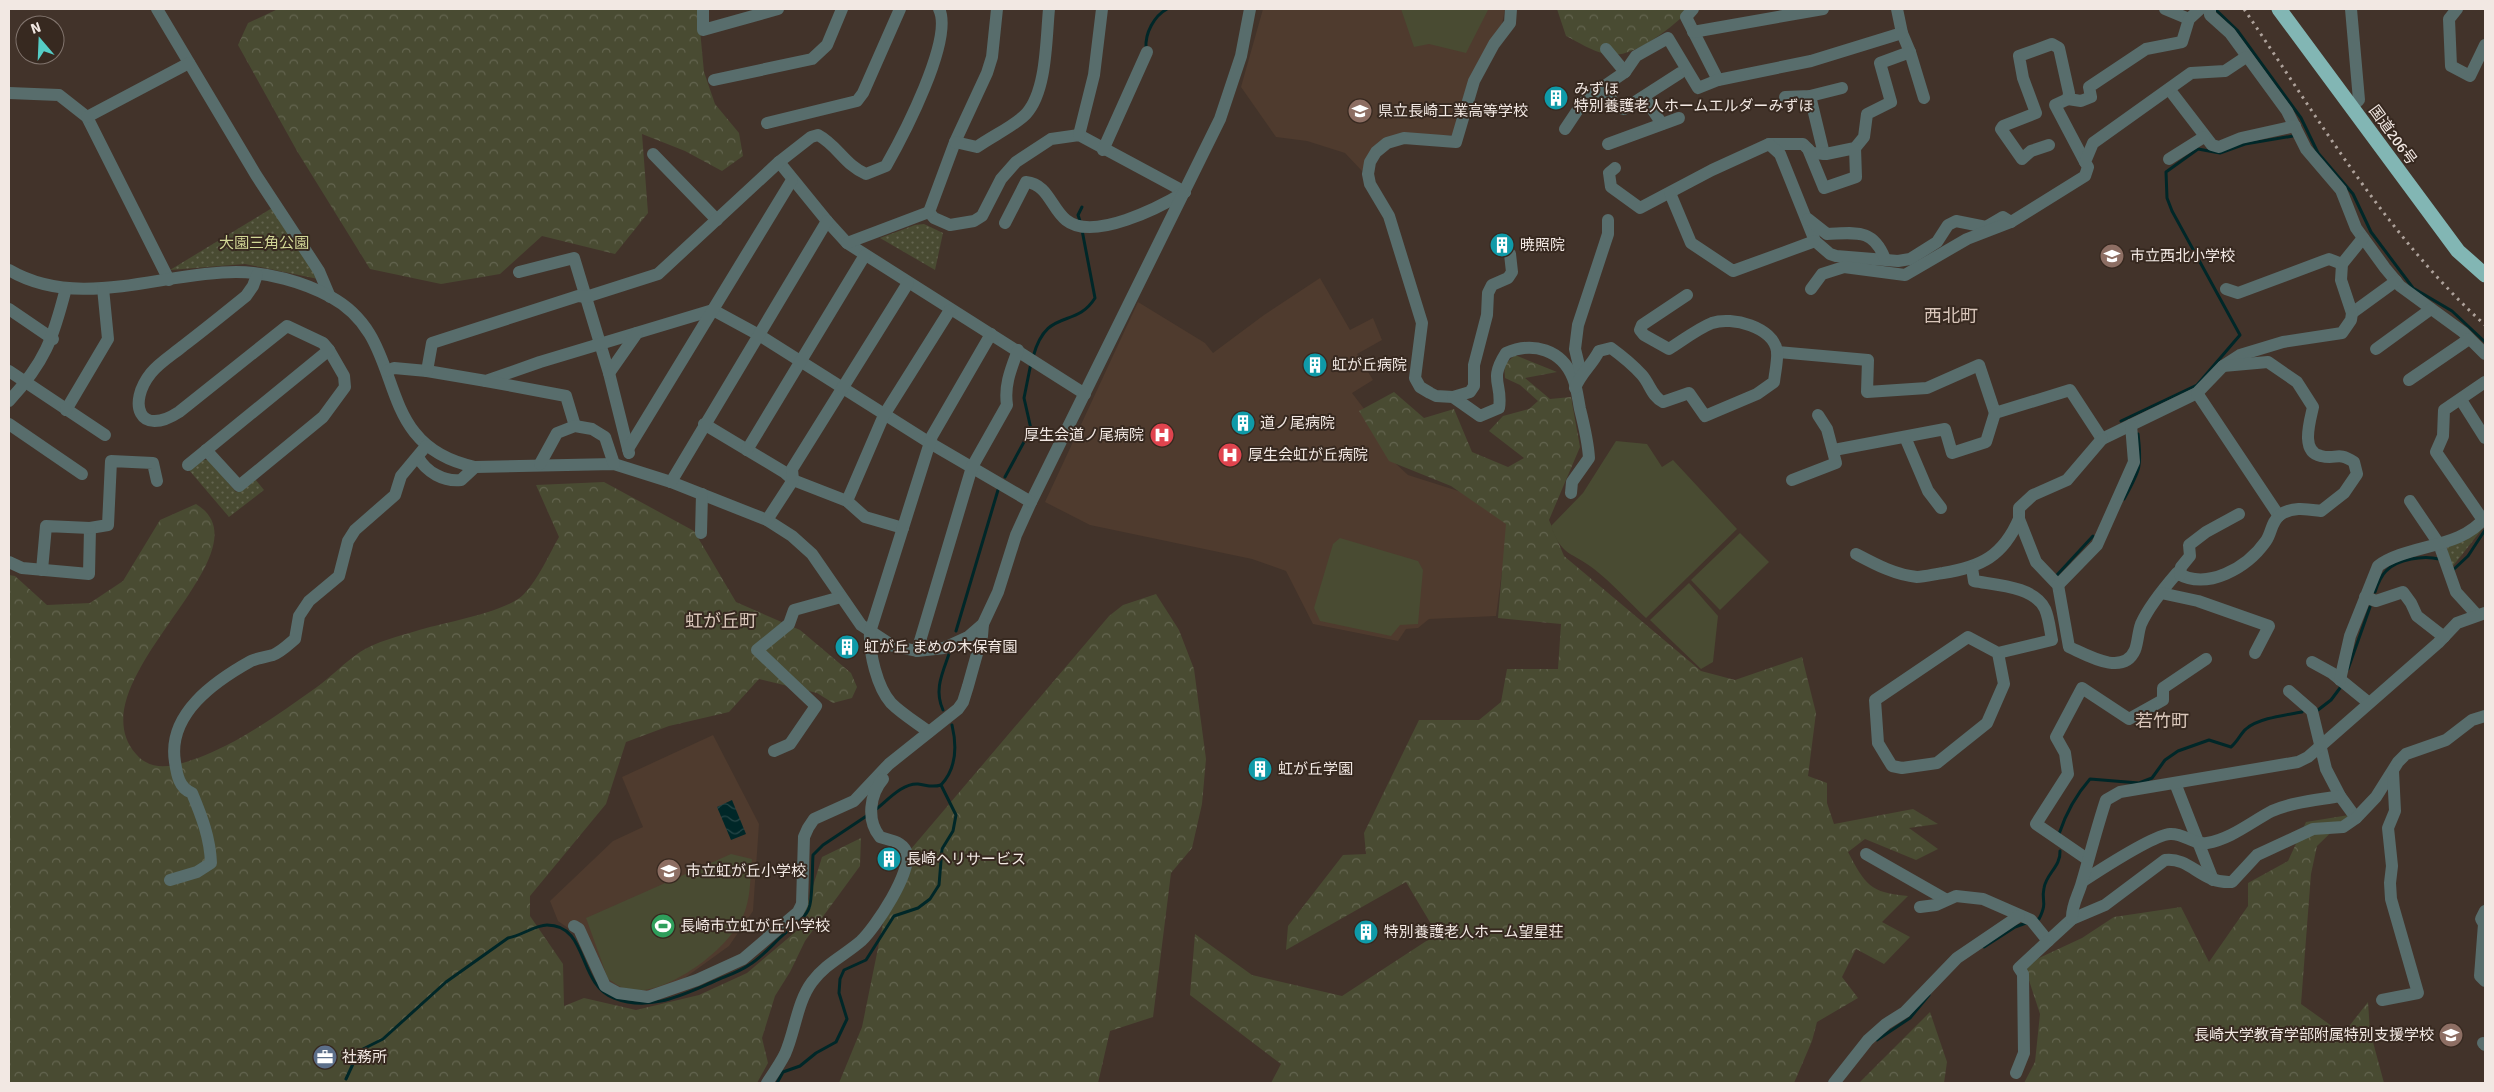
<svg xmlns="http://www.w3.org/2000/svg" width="2494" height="1092" viewBox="0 0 2494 1092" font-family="Signika,'Noto Sans JP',sans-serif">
<defs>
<pattern id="grass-dots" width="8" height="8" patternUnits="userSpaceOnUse" patternTransform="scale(1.25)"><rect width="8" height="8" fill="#494b32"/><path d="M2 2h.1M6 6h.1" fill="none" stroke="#646550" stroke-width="1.8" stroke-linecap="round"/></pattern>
<pattern id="forest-crowns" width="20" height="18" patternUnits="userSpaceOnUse" patternTransform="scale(1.25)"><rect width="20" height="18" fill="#494b32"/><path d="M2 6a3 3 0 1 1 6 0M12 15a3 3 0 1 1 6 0" fill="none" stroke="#646550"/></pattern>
<pattern id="water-waves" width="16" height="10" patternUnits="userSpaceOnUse" patternTransform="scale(1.25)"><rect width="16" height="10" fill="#002728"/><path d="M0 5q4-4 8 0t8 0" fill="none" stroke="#264647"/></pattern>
</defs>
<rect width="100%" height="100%" fill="#42332a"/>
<g fill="#4f3b2e">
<path d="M1263 9H1505L1502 24 1454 135H1397L1373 153 1362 171 1345 153 1307 141 1276 137 1241 87Z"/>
<path d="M1320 278 1350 330 1373 318 1382 340 1357 354 1373 380 1352 393 1393 447 1394 462 1408 475 1474 496 1509 520 1496 616 1429 619 1418 628 1406 629 1398 641 1313 624 1286 571 1252 559 1090 525 1045 502 1138 302 1205 343 1213 353 1264 315Z"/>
<path d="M713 735 759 824 753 911 729 946 679 982 644 992 623 989 607 981 578 935 558 921 550 901 613 841 643 827 622 777Z"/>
</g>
<g fill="url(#grass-dots)">
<path d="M272 208 318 279 245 264 170 270Z"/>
<path d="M924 224 943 233 935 270 880 238 915 225Z"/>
<path d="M201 460H209L236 492 255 479 264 490 229 517 189 470Z"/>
<path d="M2483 528 2453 566 2448 561 2447 545Z"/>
</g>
<g fill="url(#forest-crowns)">
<path d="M278 9H698L704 72 715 104 739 133 743 156 722 171 685 151 642 134 648 213 615 254 542 236 500 274 441 284 370 269 297 151 238 45 248 23Z"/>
<path d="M1557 9H1691C1672 27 1632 61 1605 54 1592 51 1578 42 1566 36Z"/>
<path d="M1515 355 1557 372 1525 378 1550 399 1571 397 1580 447 1549 520 1564 556 1701 671 1735 680 1802 657 1816 713 1808 776 1827 783V803L1834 824 1913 809 1938 824 1909 828 1938 849 1916 860 1865 839 1848 852C1865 884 1870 893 1908 896L1882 922 1910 937 1884 964 1856 949 1842 977 1858 998 1817 1022 1812 1041 1794 1083H1271L1281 1064 1190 995 1195 934 1252 975 1342 996 1437 934 1406 882 1286 950 1288 926 1343 855 1366 854 1364 833 1419 720H1479L1501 702 1507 669H1558L1561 624 1498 618 1506 524 1451 486 1389 461 1359 411 1394 392 1424 418 1454 409 1472 452 1508 467 1524 458 1489 431 1503 416 1529 409 1538 401 1520 385 1505 378 1504 365Z"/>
<path d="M604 482 694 531 736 602 800 630 851 673 857 687 852 698 833 703 817 693 759 679 729 712 669 726 626 742 606 804 530 896V916L563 964 564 1006 584 998 636 1010 699 995 747 973 800 928 822 857 861 838 860 866 805 941 790 972 775 996 762 1038 768 1063 757 1083H9V575L15 576 47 605 90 603 123 581 160 520 196 504C275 552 72 681 136 754 153 774 177 765 198 758 241 742 280 713 317 687 332 676 345 662 360 652 375 642 399 636 416 631 441 623 508 612 524 594 539 578 548 556 559 537L536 485Z"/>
<path d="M1156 594 1179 630 1194 669 1206 759 1202 804 1192 848 1171 873 1153 1017 1110 1031 1098 1083H839L862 1027 889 894 905 856 1109 616 1123 605Z"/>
<path d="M2349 815 2317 846 2311 874 2301 1004 2343 1034 2368 1002 2370 1031 2384 1083H2024L2035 1062 2040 1014 2024 965 2082 938 2114 917 2181 907 2209 962 2248 906V883L2288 861 2306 822Z"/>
<path d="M1930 1012 1947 1062 1944 1083H1859Z"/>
</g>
<g fill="#494b32">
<path d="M1401 9H1488V10L1466 53 1429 44 1414 47Z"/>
<path d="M1616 441 1647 444 1662 467 1673 460 1737 529 1646 618C1629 602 1612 583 1594 569 1572 552 1561 556 1551 526L1583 493Z"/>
<path d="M1740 533 1769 562 1720 610 1691 580Z"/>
<path d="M1340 538 1418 561 1423 570 1418 624 1400 625 1391 636 1320 621 1314 608 1333 544Z"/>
<path d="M1689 583 1718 616 1713 662 1701 669 1650 620Z"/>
<path d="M731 854 752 859C750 878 751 899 743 916 729 949 663 1000 625 989 620 987 613 982 608 979L586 918Z"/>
</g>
<path fill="url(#water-waves)" d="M732 800 746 834 731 840 717 807Z"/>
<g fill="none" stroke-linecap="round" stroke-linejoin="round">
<g stroke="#002728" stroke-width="3">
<path d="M2215 9 2237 30 2301 118 2318 153 2353 194 2371 232 2413 288 2452 311 2485 342"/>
<path d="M1146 48C1145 33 1154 16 1167 9"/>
<path d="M1080 221 1078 215 1082 207"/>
<path d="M1033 357C1047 306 1075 330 1095 298L1082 230"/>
<path d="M2121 421 2197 385 2240 335 2172 211 2167 198 2166 172 2198 149 2220 153 2245 144 2293 136"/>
<path d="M1005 477 1031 429 1024 398 1031 363"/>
<path d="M2124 499C2140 470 2142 467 2138 434"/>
<path d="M2453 570 2468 556 2485 530"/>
<path d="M2057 575 2093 536"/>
<path d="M2375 592C2377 586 2381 576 2386 571 2397 559 2424 555 2439 559"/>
<path d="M956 631 998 490"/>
<path d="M2348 669 2370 607"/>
<path d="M943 710C934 690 942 674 949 654"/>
<path d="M2318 710 2331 700 2340 688"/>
<path d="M875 810C887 801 902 783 918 784 927 785 931 788 941 785"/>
<path d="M2059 834C2066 813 2075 796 2090 779L2139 783 2152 778 2165 760 2178 751 2209 740 2231 747C2238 741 2241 733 2246 729 2258 718 2286 715 2302 712"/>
<path d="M2034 920 2039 919C2048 901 2041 902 2044 888 2046 874 2061 866 2060 851"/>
<path d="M1984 947 2015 927 2026 923"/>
<path d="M1877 1040 1910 1018 1929 995"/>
<path d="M346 1079 359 1051 383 1039 446 982 508 938C521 936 535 925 547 925 589 925 577 984 614 998 650 1012 682 995 715 981 726 976 739 972 749 965 761 958 772 945 783 935 791 928 806 918 809 908 813 898 812 868 813 855L823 845 868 815"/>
<path d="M777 1083 783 1072 800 1066 816 1053 836 1042 847 1019 839 993 840 979 844 970 866 960 894 916 918 908 930 899 939 885 942 849 953 831 956 815 941 785C956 769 957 746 952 725"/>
</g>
<g stroke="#586d6c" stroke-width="12">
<path d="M157 9 256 175 319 271 330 297"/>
<path d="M703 9V30L778 9"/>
<path d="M997 9 992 57 987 73 955 142 929 212 934 218 950 225 974 221 982 216 1001 179 1016 162 1051 139 1079 135 1185 192"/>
<path d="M1511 9 1510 23 1494 44 1474 81 1456 142 1404 138 1387 143 1376 152 1370 162 1368 174 1370 184 1389 216 1422 323 1415 378 1420 387 1430 393 1436 396 1453 397 1480 416 1499 408C1503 383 1488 381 1506 353 1533 341 1562 350 1573 378 1577 388 1578 399 1580 409 1584 425 1588 441 1589 458L1572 482 1571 493"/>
<path d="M1693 9 1686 17 1718 80"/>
<path d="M1897 9 1902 33 1910 52"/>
<path d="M2165 9 2189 19"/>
<path d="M2210 9V15L2230 33 2287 111 2306 149 2341 190 2356 228 2385 268 2400 286 2463 332 2485 354"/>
<path d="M2351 9 2359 100 2351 107"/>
<path d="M2457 9 2449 19 2451 66 2470 76 2485 45"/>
<path d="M1693 32 1823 9"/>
<path d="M1606 49 1625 72"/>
<path d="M714 80 812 59 827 45 842 9"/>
<path d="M1604 87 1616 107 1624 109 1680 73"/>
<path d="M2169 89 2212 145 2219 147 2241 138 2295 126"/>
<path d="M9 93 59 95 87 117 169 280"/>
<path d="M1810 96 1824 154"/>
<path d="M1644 97 1662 124"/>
<path d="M1785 97 1810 96 1842 88"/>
<path d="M2068 99 2055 105 2085 162"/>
<path d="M87 117 189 63"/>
<path d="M767 123 857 101 863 93 900 9"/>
<path d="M1565 129 1581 105 1593 94 1625 72 1636 56 1668 38 1698 88 1718 80 1811 61 1902 33"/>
<path d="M1079 135 1094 75 1102 9"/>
<path d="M955 142 977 147C992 136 1013 127 1026 114 1047 91 1046 39 1049 9"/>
<path d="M1608 144 1679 118"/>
<path d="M1769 144H1803L1812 153 1826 154 1855 148 1864 137 1867 114 1891 102 1880 63 1910 52 1924 98"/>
<path d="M2049 145 2031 151 2022 159 2001 129 2003 126 2036 113 2023 78 2019 56 2052 44 2059 48 2069 93 2068 99 2081 101 2091 97 2089 87 2146 49 2182 42 2189 19 2200 9"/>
<path d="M1808 149 1824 188 1856 177 1855 148"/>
<path d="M1103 150 1147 52"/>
<path d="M653 154 717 220"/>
<path d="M2169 159 2204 137"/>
<path d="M779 162 827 221 847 243 1085 394"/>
<path d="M1615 168 1609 173 1611 187 1640 208 1712 170 1769 144 1780 154 1815 241 1830 254 1836 256 1898 261 1910 259 1937 242 1948 225 1956 221 1986 227 2003 217 2011 222"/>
<path d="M1670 193 1691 243 1733 271 1815 241"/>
<path d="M1808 219 1827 234C1856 233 1873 228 1885 259"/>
<path d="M1005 223 1026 182C1048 184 1051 208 1066 220 1093 242 1160 207 1185 192"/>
<path d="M847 243 929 212"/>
<path d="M9 270C79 311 161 272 236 272 267 272 304 282 331 297 412 341 367 444 475 467L614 464 671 482 767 520 792 536 812 554 861 625 893 646 917 651 944 648 968 637 983 624 998 592 1016 535 1031 502 1220 119 1241 56 1250 9"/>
<path d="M519 272 574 258 609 373 629 453"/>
<path d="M1811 289 1822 274 1844 267 1905 275 1967 239 2011 222 2085 176 2088 167 2085 162 2093 143 2191 73 2225 71 2246 57"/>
<path d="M2226 289 2238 293 2329 259 2342 264"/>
<path d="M9 309 53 339"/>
<path d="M2352 313 2396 281"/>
<path d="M2376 349 2431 309"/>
<path d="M1777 352 1868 360 1867 392 1927 388 1979 365 1995 413 2070 390 2102 439 2197 393 2223 366 2240 355 2283 342 2342 333 2351 320 2352 313 2341 280 2342 264 2363 238"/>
<path d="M9 371 105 435"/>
<path d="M387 371 394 368 427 371 486 381 540 362 713 310 759 335 930 443 1031 502"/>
<path d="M427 371 432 343 578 296 586 297 658 274 779 162 811 137 818 135C837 145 846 166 866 174L886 166C903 136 954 39 939 9"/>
<path d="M609 373 637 333"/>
<path d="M1581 374 1575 349 1578 325 1608 234V220"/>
<path d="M2409 380 2469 339"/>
<path d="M486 381 566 396 575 426"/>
<path d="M1575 388C1581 373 1592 365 1599 351L1611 348C1622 356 1632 364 1642 375 1650 384 1652 397 1663 402L1689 393 1705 416 1757 394 1774 382C1775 372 1778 360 1777 351 1773 327 1732 316 1712 323 1697 329 1682 341 1669 349L1644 335 1640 330 1642 325 1687 295"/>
<path d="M2197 393 2279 516"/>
<path d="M1453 397 1470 392 1474 386V365L1487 315 1488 293 1492 285 1508 278 1512 272 1510 254"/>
<path d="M2461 400 2485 438"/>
<path d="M9 401C45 362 53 339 66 288"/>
<path d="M66 410 108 339 103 288"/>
<path d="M9 424 82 474"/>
<path d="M704 424 784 472 793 480 847 501 865 517 903 528"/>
<path d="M1905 437 1928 491 1941 508"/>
<path d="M2102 439 2067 480 2033 495 2019 508V519L2036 562 2058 585 2069 647C2087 655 2123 677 2135 650 2138 642 2138 632 2141 624 2149 606 2164 588 2177 573 2207 591 2247 568 2266 541 2272 532 2271 522 2280 515 2293 506 2307 509 2321 511L2344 493 2357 474 2354 462C2337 451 2337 460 2321 456 2300 452 2310 421 2313 407L2297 382 2268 362 2223 366"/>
<path d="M628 449 792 180"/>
<path d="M206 450 239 486 323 417 345 387 344 376 329 350"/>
<path d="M747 450 865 255"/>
<path d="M1834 450 1945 429 1952 453 1986 442 1995 413"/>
<path d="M418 457C426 472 444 482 461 480L475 467"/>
<path d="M540 464 557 433 575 426 592 429 605 437 614 464"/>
<path d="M188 465 329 350 323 343 287 326 179 412C139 438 127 403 151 373 159 363 172 355 183 346 204 330 225 313 246 296L253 286 257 275"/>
<path d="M1792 480 1836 463 1827 429 1818 415"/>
<path d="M671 482 827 221"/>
<path d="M847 501 884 415 950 310"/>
<path d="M2410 501 2439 544 2456 592 2477 615"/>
<path d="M767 520 793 480 792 469 908 283"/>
<path d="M2483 520 2436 452 2443 436 2444 410 2485 382"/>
<path d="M701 533 702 494"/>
<path d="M1856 554C1875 564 1895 575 1917 577 1925 577 1935 574 1943 573 1981 567 2003 556 2019 519"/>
<path d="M9 562 22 568 89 574 90 528 108 525 111 461 153 463 157 481"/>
<path d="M1972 568 1974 581C1995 585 2034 586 2045 609 2049 618 2050 630 2052 640L1998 653 2004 684 1987 723 1937 763 1902 768 1892 766 1878 743 1875 700 1968 637 1998 653"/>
<path d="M42 570 46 526 90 528"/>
<path d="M2180 575 2181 567 2190 556 2189 545 2206 532 2239 514"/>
<path d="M2058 585 2097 545 2134 462 2131 425"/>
<path d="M2161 593 2198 601 2269 626 2255 653"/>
<path d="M2365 597 2376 601 2403 592 2411 603 2417 616 2444 637"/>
<path d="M917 651 972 467 1007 405C1004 385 1011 369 1018 350"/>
<path d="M2312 662 2332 673 2369 703"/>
<path d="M2340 680 2350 636 2378 566C2407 544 2462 549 2485 517"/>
<path d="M2289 691 2312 711 2326 769 2340 796 2356 818"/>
<path d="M929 732C917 723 902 714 891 703 877 687 869 653 870 632L932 436 991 334"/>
<path d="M774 751 790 744 816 706 757 650 789 624 794 610 841 597"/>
<path d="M2175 783 2213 880"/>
<path d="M1866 854 1945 899"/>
<path d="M2087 859 2036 824 2068 774 2065 753 2056 737 2082 688 2129 719 2163 700V688L2206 659"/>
<path d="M170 880 197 872 211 863C210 838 202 817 192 793 179 788 177 775 175 762 167 714 215 681 251 661 258 658 266 657 273 655 281 652 288 645 295 639L299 616 309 601 339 576 348 541 355 530 395 495 401 476 426 446"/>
<path d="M2083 881C2100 870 2153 835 2170 834 2184 833 2194 845 2207 843 2231 839 2251 822 2272 811 2292 802 2318 800 2340 796"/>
<path d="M1920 907 1936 905 1956 896 1983 899 2031 920 2048 941 2072 919 2105 905 2165 860C2191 857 2201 884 2232 882L2257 855 2313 829 2343 827 2356 818 2376 797 2398 762 2406 754 2446 740 2472 720 2485 716"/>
<path d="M2485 911 2481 919 2484 924 2480 976 2485 981"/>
<path d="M2072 919C2071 906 2079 894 2082 882 2090 855 2097 827 2106 800L2120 792 2298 762 2308 757 2438 643 2457 623 2485 613"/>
<path d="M574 926 579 929 605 986 618 993 648 997 697 980 743 959 798 912 802 904 804 837 808 828 814 819 854 801 889 764 958 709 963 702 968 686 982 636 983 624"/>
<path d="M2382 1000 2418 993 2391 899 2390 883 2392 866 2388 828 2395 811 2393 771"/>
<path d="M2483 1043 2485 1045"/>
<path d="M2016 1073 2024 1053 2023 974 2019 968 2048 941"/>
<path d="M767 1083C773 1074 780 1064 785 1054 795 1032 797 1002 812 982 825 964 845 955 861 941 875 928 914 870 906 851 901 841 889 840 880 837 866 820 870 794 883 779"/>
<path d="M1834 1083 1868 1040 1886 1024 1905 1012 1957 958 2019 916"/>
</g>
<path stroke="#82b6b4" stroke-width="15" d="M2279 9 2458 251 2485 275"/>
<path stroke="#aea29b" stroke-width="3" stroke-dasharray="2.5 5" stroke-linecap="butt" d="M2244 9C2318 118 2387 236 2485 325"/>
</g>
<defs>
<symbol id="building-disc" viewBox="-11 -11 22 22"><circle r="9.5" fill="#0f9aa8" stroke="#372920"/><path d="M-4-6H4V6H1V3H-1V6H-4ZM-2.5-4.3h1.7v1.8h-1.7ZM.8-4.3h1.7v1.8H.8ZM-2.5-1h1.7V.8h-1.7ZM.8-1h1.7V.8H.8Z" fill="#fff"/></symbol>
<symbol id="school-disc" viewBox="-11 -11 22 22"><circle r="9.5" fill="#8d6e63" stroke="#372920"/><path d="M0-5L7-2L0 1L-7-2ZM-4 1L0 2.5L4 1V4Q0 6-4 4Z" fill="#fff"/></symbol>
<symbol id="hospital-disc" viewBox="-11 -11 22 22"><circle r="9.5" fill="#e0444e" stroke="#372920"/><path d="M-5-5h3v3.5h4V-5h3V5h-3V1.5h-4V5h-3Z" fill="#fff"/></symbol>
<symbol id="stadium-disc" viewBox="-11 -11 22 22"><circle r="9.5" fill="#2e9e5b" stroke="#372920"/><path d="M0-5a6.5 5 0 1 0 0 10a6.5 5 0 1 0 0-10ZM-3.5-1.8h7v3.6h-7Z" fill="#fff"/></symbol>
<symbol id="office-disc" viewBox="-11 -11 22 22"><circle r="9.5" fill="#5c6f8a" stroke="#372920"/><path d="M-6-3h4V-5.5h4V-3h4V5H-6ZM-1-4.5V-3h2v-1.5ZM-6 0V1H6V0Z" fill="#fff"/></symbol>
</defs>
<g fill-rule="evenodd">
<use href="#building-disc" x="1542" y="84" width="28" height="28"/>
<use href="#school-disc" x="1346" y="97" width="28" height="28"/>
<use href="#building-disc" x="1488" y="231" width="28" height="28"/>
<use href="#school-disc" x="2098" y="242" width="28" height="28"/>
<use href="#building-disc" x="1301" y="351" width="28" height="28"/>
<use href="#building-disc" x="1229" y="409" width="28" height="28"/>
<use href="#hospital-disc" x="1148" y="421" width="28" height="28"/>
<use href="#hospital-disc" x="1216" y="441" width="28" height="28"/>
<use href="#building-disc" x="833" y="633" width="28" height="28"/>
<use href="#building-disc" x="1246" y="755" width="28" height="28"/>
<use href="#building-disc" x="875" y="845" width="28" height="28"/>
<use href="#school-disc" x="655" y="857" width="28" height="28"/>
<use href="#stadium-disc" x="649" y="912" width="28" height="28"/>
<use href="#building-disc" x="1352" y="918" width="28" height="28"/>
<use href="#school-disc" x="2437" y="1021" width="28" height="28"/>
<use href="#office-disc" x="311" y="1043" width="28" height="28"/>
</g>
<g text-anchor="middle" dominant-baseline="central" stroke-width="4" stroke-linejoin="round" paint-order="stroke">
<g font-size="15" fill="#f2e8e3" stroke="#372920" text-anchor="start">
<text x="1574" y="89">みずほ<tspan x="1574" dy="17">特別養護老人ホームエルダーみずほ</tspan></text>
<text x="1378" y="111">県立長崎工業高等学校</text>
<text x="1520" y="245">暁照院</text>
<text x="2130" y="256">市立西北小学校</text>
<text x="1332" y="365">虹が丘病院</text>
<text x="1260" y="423">道ノ尾病院</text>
<text x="1144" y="435" text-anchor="end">厚生会道ノ尾病院</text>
<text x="1248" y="455">厚生会虹が丘病院</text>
<text x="864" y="647">虹が丘 まめの木保育園</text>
<text x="1278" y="769">虹が丘学園</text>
<text x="906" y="859">長崎ヘリサービス</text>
<text x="686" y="871">市立虹が丘小学校</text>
<text x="680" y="926">長崎市立虹が丘小学校</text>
<text x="1384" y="932">特別養護老人ホーム望星荘</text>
<text x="2434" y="1035" text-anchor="end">長崎大学教育学部附属特別支援学校</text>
<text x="342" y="1057">社務所</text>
</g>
<g font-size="15" fill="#f2e8e3" stroke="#372920">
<text transform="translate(2393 135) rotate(54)">国道206号</text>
</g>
<g font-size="15" fill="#d2d796" stroke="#372920">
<text x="264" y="243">大園三角公園</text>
</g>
<g font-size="18" fill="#d9c6ba" stroke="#372920">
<text x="1951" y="316">西北町</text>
<text x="721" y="621">虹が丘町</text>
<text x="2162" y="721">若竹町</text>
</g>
</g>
<rect width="2494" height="1092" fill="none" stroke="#f2e8e3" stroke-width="20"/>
<g transform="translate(40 40) rotate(341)"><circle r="24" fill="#372920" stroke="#82756e"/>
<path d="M0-4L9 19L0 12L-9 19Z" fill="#55cdc6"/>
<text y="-8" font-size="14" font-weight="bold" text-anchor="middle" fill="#f2e8e3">N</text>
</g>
</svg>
